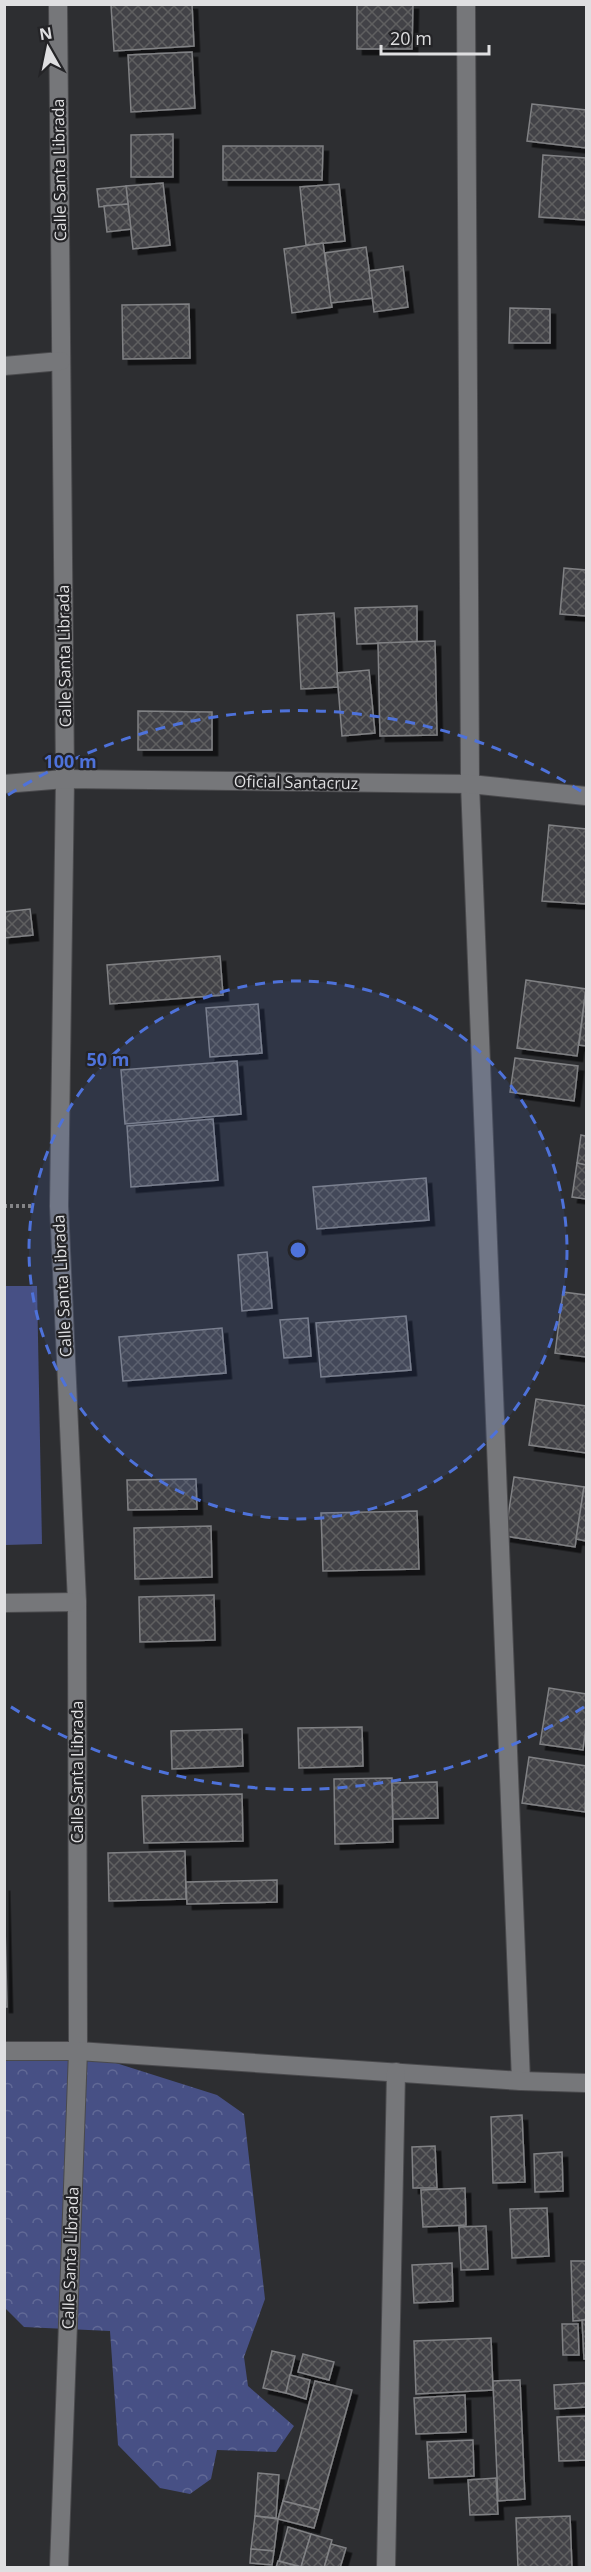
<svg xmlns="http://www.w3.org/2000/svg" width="591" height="2572" viewBox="0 0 591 2572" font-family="'Open Sans',sans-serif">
<defs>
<pattern id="forest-crowns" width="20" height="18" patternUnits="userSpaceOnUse" patternTransform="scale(1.5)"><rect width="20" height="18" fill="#475085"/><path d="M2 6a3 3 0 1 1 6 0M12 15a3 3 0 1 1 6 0" fill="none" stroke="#616996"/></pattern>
<pattern id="building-cross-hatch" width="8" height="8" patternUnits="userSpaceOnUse" patternTransform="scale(1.5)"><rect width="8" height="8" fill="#434346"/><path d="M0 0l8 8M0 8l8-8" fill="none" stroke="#5e5e60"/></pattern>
<filter id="shadow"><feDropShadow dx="5.5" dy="5.5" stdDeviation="0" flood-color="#0009"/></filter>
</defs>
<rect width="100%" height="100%" fill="#2d2e31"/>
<path fill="url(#forest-crowns)" d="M4 2049 78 2051 217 2095 244 2114 265 2299 244 2357 248 2386 294 2426 276 2452 217 2450 211 2479 190 2494 160 2488 118 2445 110 2331 24 2327 5 2308Z"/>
<path fill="#475085" d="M5 1286H37L42 1544 5 1545Z"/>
<g fill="url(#building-cross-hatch)" stroke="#808184" stroke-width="1.5" filter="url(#shadow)">
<path d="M192 4 194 46 114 51 111 5Z"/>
<path d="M357 4H413L412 49H357Z"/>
<path d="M192 52 195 108 131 112 128 55Z"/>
<path d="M532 104 586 110V148L527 141Z"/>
<path d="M173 134V177H131V135Z"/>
<path d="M223 146H323L322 180H223Z"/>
<path d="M543 155 586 158V220L539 217Z"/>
<path d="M163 183 170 245 133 249 126 186Z"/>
<path d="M339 184 345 241 306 245 300 187Z"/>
<path d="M126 186 128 204 99 207 97 189Z"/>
<path d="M128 204 131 229 107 232 104 206Z"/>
<path d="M323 243 332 307 292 313 284 249Z"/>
<path d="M366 247 373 298 331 303 325 253Z"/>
<path d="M403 266 408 307 374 312 369 271Z"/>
<path d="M189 304 190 358 123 359 122 305Z"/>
<path d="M510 308 550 309V343H509Z"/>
<path d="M564 568 586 570V616L560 614Z"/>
<path d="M417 606V642L357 644 355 608Z"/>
<path d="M334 613 338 687 301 689 297 615Z"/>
<path d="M435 641 437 735 380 736 378 643Z"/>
<path d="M369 670 375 733 342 736 337 673Z"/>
<path d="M138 711 212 712V750H138Z"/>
<path d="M549 825 586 829V904L542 901Z"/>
<path d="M30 909 33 935 4 938V912Z"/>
<path d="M220 956 223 995 110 1004 107 965Z"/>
<path d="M526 980 586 989 577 1056 517 1048Z"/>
<path d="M586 989V1046L579 1045Z"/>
<path d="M258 1004 262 1053 210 1057 206 1008Z"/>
<path d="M515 1058 578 1066 574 1101 510 1092Z"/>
<path d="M237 1061 241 1114 125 1124 121 1070Z"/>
<path d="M213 1119 218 1180 131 1187 127 1126Z"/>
<path d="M581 1135 586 1136V1165L577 1163Z"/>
<path d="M577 1163 586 1165V1199L572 1197Z"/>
<path d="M426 1178 429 1220 317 1229 313 1187Z"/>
<path d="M267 1252 272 1308 242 1311 238 1255Z"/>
<path d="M563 1292 586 1295V1357L555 1353Z"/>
<path d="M406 1316 411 1370 321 1377 316 1323Z"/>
<path d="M308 1318 311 1356 284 1358 280 1320Z"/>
<path d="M222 1328 226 1373 123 1381 119 1337Z"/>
<path d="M536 1399 586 1406V1453L529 1445Z"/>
<path d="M514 1477 584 1487 575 1547 505 1536Z"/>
<path d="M196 1479 197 1509 128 1510 127 1480Z"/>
<path d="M584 1487 586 1488V1541L576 1539Z"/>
<path d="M417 1511 419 1569 323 1571 321 1513Z"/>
<path d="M211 1526 212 1577 135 1579 134 1528Z"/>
<path d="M214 1595 215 1640 140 1642 139 1597Z"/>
<path d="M549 1688 586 1694V1726L583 1750 540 1744Z"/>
<path d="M362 1727 363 1766 299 1768 298 1728Z"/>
<path d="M242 1729 243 1766 172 1769 171 1731Z"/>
<path d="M529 1757 586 1766 585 1812 522 1803Z"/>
<path d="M392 1778 393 1842 335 1844 334 1779Z"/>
<path d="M437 1782 438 1818 393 1819 392 1783Z"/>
<path d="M242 1794 243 1841 144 1843 142 1796Z"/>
<path d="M185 1851 186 1899 109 1901 108 1853Z"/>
<path d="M277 1880V1902L187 1904 186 1882Z"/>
<path d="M4 1885 7 2007H4Z"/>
<path d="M522 2115 525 2182 493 2183 491 2117Z"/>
<path d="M435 2146 437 2188H413L412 2147Z"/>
<path d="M562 2152 563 2191 535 2192 534 2154Z"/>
<path d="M465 2188 466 2225 423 2227 421 2190Z"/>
<path d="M547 2208 549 2256 512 2258 510 2209Z"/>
<path d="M486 2226 488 2269 461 2270 459 2227Z"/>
<path d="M571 2261H586V2320L573 2321Z"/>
<path d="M452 2263 453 2301 414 2303 412 2265Z"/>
<path d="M582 2320H586V2359H584Z"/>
<path d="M562 2324H578L579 2355H563Z"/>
<path d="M491 2338 493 2390 416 2394 414 2341Z"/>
<path d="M272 2351 295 2356 286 2393 263 2388Z"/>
<path d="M303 2354 334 2362 329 2380 298 2372Z"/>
<path d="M290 2375 310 2380 306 2399 286 2393Z"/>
<path d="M520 2380 525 2499 498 2501 493 2381Z"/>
<path d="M315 2381 352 2390 319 2510 283 2501Z"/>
<path d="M586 2383V2407L555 2409 554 2385Z"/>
<path d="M465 2395 466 2432 416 2434 414 2398Z"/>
<path d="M586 2416V2460L559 2461 557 2417Z"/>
<path d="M473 2440 474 2476 429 2478 427 2442Z"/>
<path d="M258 2473 279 2475 276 2518 255 2516Z"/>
<path d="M496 2478 498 2514 470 2515 468 2480Z"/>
<path d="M283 2501 319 2510 314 2528 278 2519Z"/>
<path d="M255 2516 278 2519 274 2551 251 2549Z"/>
<path d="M570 2516 572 2568H518L516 2518Z"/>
<path d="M288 2527 311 2534 301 2567 279 2561Z"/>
<path d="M311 2534 332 2540 324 2568 301 2567Z"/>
<path d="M331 2544 346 2548 340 2568H324Z"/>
<path d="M251 2549 274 2551 272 2565 250 2563Z"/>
<path d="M278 2561 301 2567 276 2568Z"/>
</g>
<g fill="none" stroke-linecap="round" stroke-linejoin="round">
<defs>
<g id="street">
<path d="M58 4 65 779 59 1206 77 1602 78 2051 59 2568"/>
<path d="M466 4 470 784 521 2081"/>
<path d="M4 366 61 361"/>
<path d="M4 784 65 779 470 784 586 796"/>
<path d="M4 1603 77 1602"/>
<path d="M4 2051H78L521 2081 586 2083"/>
<path d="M386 2568 396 2072"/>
</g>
</defs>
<use href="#street" stroke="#4a4a4d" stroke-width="20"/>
<path stroke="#848487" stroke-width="4" stroke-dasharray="3 3" stroke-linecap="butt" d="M4 1206H31"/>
<use href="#street" stroke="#76777a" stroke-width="18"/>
</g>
<circle cx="298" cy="1250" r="269" fill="#4e72da" fill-opacity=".12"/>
<g fill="none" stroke="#4e72da" stroke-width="3" stroke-dasharray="10 8">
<circle cx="298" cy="1250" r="269"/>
<path d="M584 1707A539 539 0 0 1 8 1705M8 795A539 539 0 0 1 584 793"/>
</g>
<g text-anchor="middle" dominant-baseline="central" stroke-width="4.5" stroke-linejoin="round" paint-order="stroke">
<g font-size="16" fill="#dfdfe1" stroke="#242427">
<text transform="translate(59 170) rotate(-91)">Calle Santa Librada</text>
<text transform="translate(64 656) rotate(-91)">Calle Santa Librada</text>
<text transform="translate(296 782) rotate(1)">Oficial Santacruz</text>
<text transform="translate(62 1286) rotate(-93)">Calle Santa Librada</text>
<text transform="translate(77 1772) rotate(-90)">Calle Santa Librada</text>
<text transform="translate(70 2258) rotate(-88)">Calle Santa Librada</text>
</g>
</g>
<circle cx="298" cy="1250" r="9" fill="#4e72da" stroke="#242427" stroke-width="3"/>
<g font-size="18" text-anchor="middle" font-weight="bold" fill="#4e72da" stroke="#242427" stroke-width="4.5" stroke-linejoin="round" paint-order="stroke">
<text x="70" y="768">100 m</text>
<text x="108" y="1066">50 m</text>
</g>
<rect width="591" height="2572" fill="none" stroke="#dfdfe1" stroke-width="12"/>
<g transform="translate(48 48) rotate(351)" stroke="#242427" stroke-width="4.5" paint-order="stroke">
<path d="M0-4.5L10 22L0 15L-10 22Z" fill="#dfdfe1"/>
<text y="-9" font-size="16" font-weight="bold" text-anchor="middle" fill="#dfdfe1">N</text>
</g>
<path d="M381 45v9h108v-9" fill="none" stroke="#dfdfe1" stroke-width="3"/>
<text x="390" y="45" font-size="18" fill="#dfdfe1" stroke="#242427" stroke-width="4.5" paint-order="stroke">20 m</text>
</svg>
